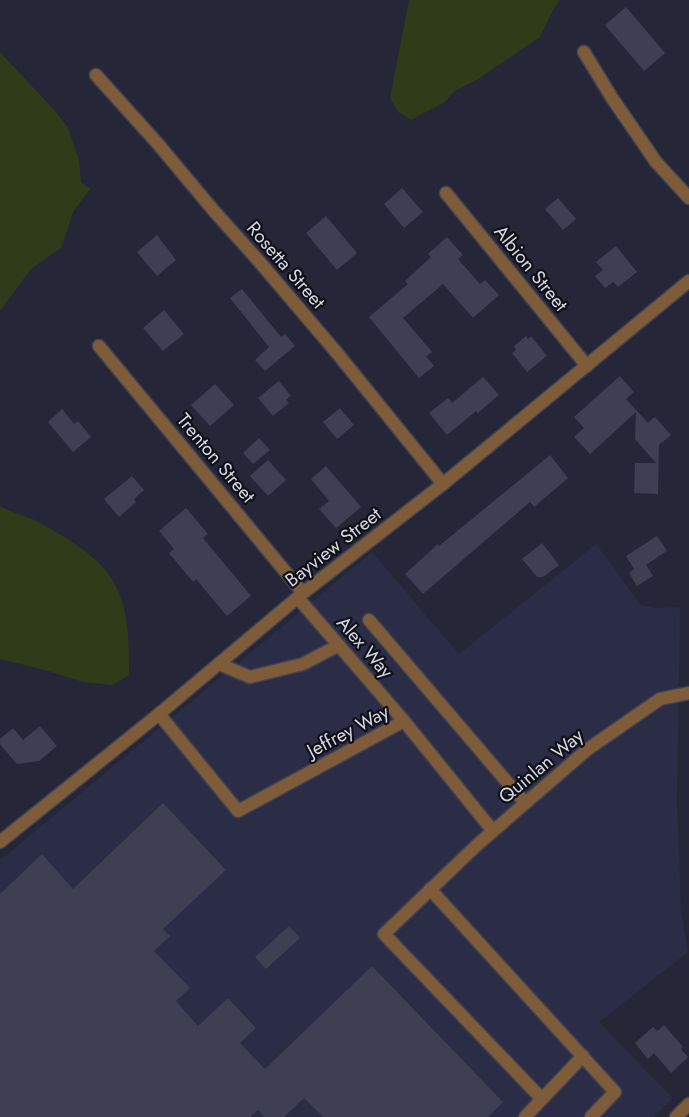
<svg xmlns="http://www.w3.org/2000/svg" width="689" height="1117" viewBox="0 0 689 1117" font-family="Jost,sans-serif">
<rect width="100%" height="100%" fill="#252638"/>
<path fill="#2b2c45" d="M596 544 641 605 654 608 680 607 677 802 681 910 688 952 599 1022 673 1098 654 1117H0V860L372 552 459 654Z"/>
<g fill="#303b19">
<path d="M409 0H560L554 8 540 37 478 79 455 91 445 102 411 120 398 112 390 98Z"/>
<path d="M0 52 56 112 68 128 79 160 81 182 90 189 73 212 62 247 31 269 0 311Z"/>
<path d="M0 506C13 514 29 516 42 524 65 537 98 556 111 578 130 607 129 643 129 675L112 685 83 682 45 670 0 659Z"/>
</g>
<g fill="#3e3f53">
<path d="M626 7 665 53 644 71 605 25Z"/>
<path d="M402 188 423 212 404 228 384 204Z"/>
<path d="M558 198 576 219 563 230 545 209Z"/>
<path d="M326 216 357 253 337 270 306 233Z"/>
<path d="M157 235 176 260 157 276 137 252Z"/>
<path d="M447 237 463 255 458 259 480 284 485 280 499 295 473 318 443 284 403 318 432 352 426 356 434 366 419 378 369 317 408 284 405 281 431 257 428 254Z"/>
<path d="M616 246 637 272 618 287 613 282 605 288 595 276 603 270 596 262Z"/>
<path d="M242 289 281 337 285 334 295 346 265 371 255 360 269 347 230 298Z"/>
<path d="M164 310 184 334 163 351 143 328Z"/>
<path d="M526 336 528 339 531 336 547 356 527 372 512 353 516 350 514 346Z"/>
<path d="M620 376 634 392 626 399 648 423 655 417 671 435 659 445 658 494 634 493 635 463H656L635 439 636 412 590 454 574 437 584 428 574 417Z"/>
<path d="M483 377 499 395 478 413 476 411 447 435 429 413 448 398 452 403Z"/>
<path d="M279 381 291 396 286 400 289 403 273 416 258 398Z"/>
<path d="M215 384 234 405 210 426 191 405Z"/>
<path d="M340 408 354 425 337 439 323 422Z"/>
<path d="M62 409 74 424 78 421 91 437 73 452 48 422Z"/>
<path d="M259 438 270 450 253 464 243 453Z"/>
<path d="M550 455 568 478 534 507 530 502 423 594 405 574 438 544 439 546Z"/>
<path d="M268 460 286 480 268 496 250 476Z"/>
<path d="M326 466 361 507 336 528 319 509 329 501 311 479Z"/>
<path d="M132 476 144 490 134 499 136 502 119 517 104 499Z"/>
<path d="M186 508 208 534 203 538 251 596 227 616 196 579 193 582 169 553 174 549 159 531Z"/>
<path d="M657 536 667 551 646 565 653 576 637 586 629 573 634 569 626 556Z"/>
<path d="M542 543 559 565 543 577H537L522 559Z"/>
<path d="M40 726 57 746 39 761 17 764 0 744V739L13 728 23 740Z"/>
<path d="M163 803 226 870 163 929 170 936 154 951 190 988 176 1001 198 1026 228 998 256 1028 240 1043 265 1069 372 966 503 1102 488 1117H323L304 1098 284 1117H264L258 1110 250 1117H0V894L42 854 73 889Z"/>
<path d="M289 926 300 938 266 969 255 957Z"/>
<path d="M664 1025 683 1047 681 1049 688 1057 671 1073 654 1053 648 1059 635 1043 653 1027 657 1031Z"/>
</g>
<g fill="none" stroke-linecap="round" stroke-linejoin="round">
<defs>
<g id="minor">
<path d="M584 52 612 98 656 162 689 198"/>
<path d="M96 75 158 144 214 211 257 259 337 353 443 484"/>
<path d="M446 193 587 366"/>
<path d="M99 346 303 593"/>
<path d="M298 598 404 721 493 831"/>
<path d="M369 620 525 803"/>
<path d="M219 664 250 677 303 664 339 645"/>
<path d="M159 714 238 811 404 721"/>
<path d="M0 842 159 714 303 593 443 484 689 281"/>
<path d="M430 889 615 1092 591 1117"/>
<path d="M542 1099 384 934 477 845 588 749 660 699 689 693"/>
<path d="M525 1117 583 1056"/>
<path d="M676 1117 689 1104"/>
</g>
</defs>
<use href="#minor" stroke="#414253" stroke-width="15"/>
<use href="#minor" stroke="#7e5c39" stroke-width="12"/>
</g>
<g text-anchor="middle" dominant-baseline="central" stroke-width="4.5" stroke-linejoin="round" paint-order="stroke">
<g font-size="19" fill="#d6d7e3" stroke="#0f1018">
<text transform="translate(286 265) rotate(49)">Rosetta Street</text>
<text transform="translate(531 268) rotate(51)">Albion Street</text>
<text transform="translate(216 458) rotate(50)">Trenton Street</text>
<text transform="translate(333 547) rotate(-38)">Bayview Street</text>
<text transform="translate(365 647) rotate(49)">Alex Way</text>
<text transform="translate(348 731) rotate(-28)">Jeffrey Way</text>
<text transform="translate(541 766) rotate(-40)">Quinlan Way</text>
</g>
</g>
</svg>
